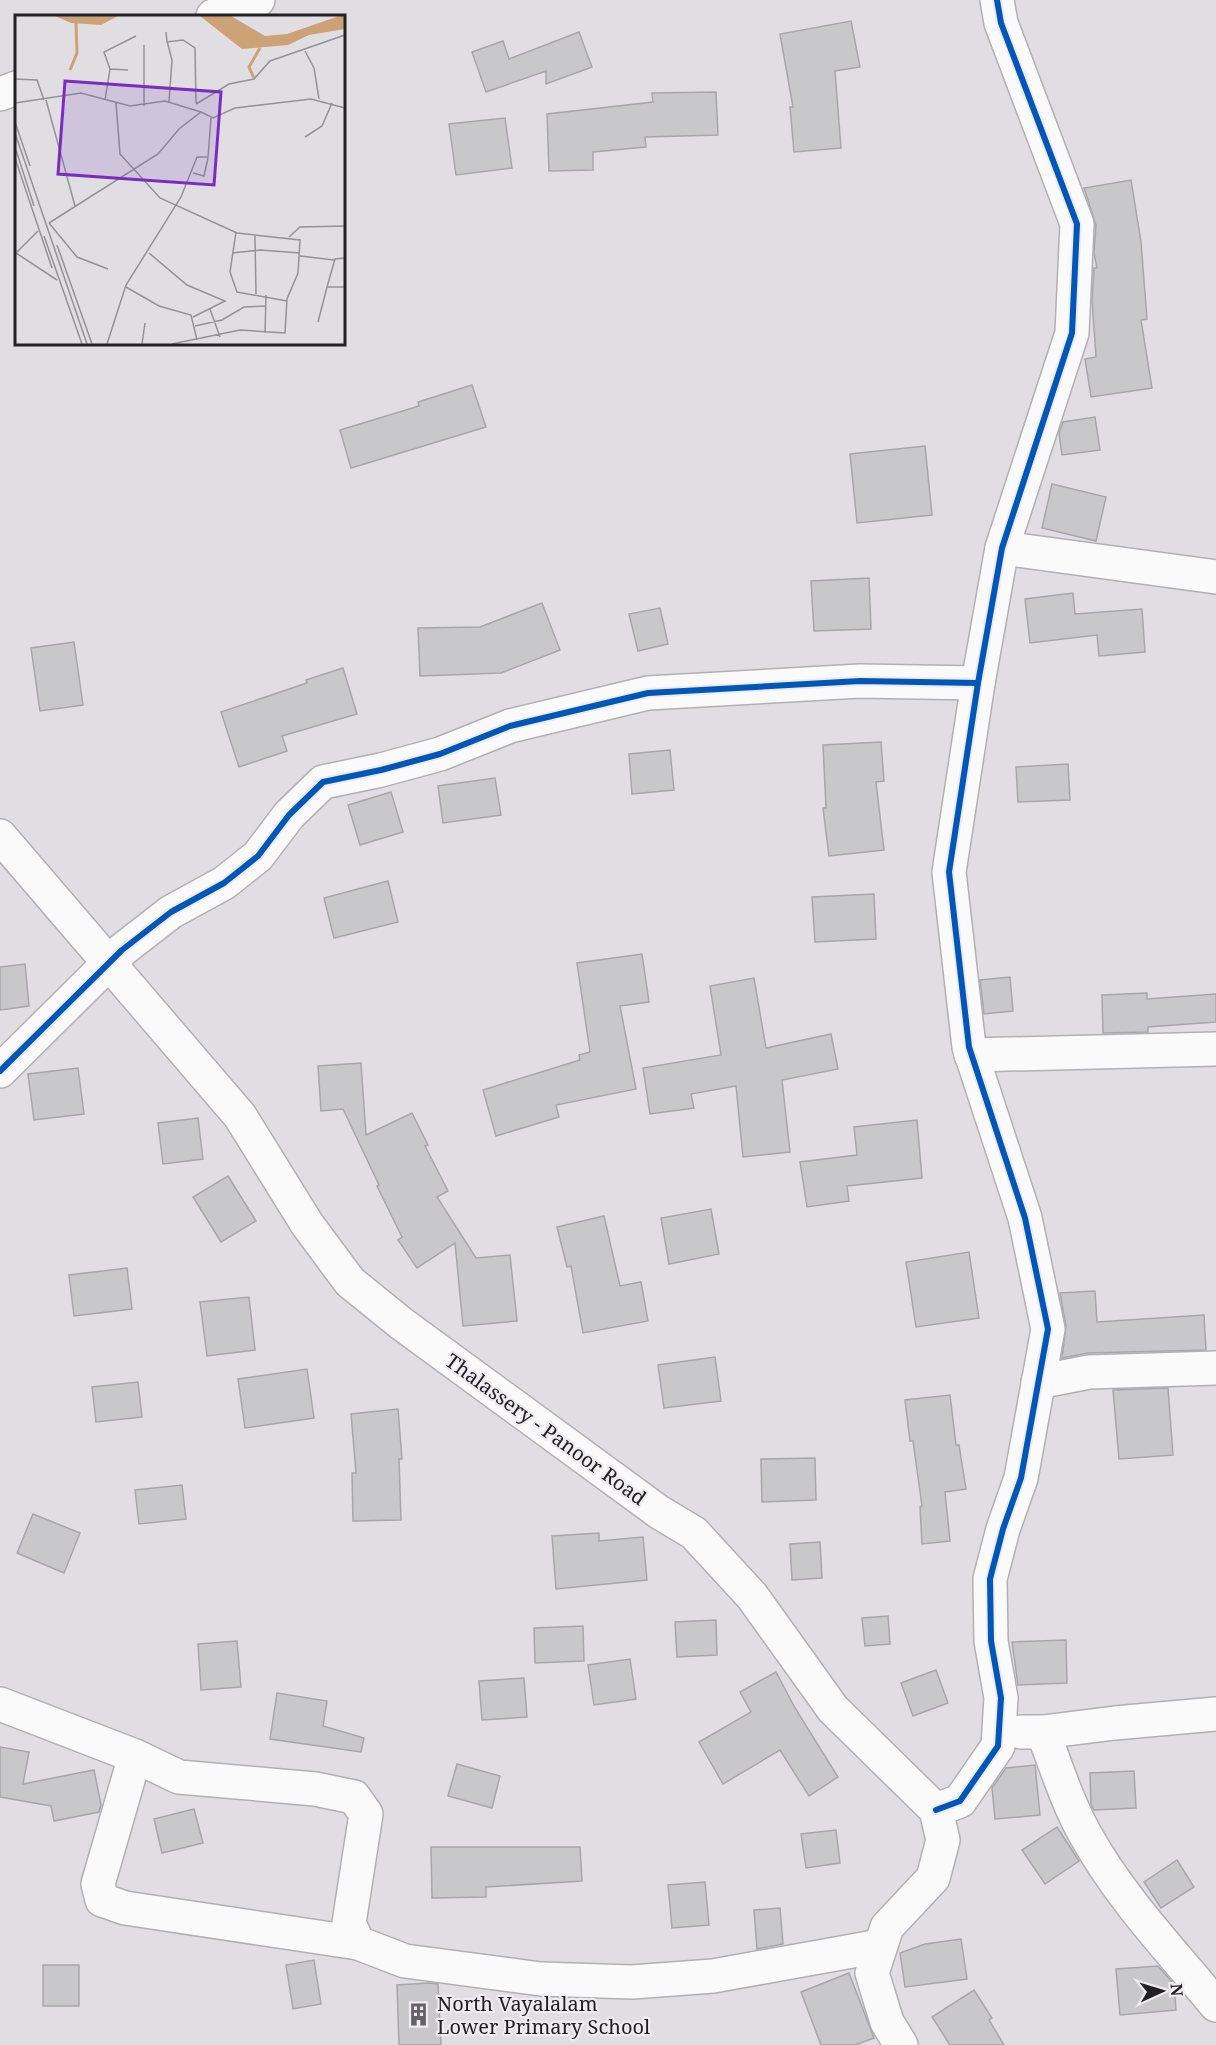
<svg xmlns="http://www.w3.org/2000/svg" width="1216" height="2045" viewBox="0 0 1216 2045" font-family="'Noto Serif',serif">
<rect width="100%" height="100%" fill="#e0dee3"/>
<g fill="#c8c7ca" stroke="#a8a6aa" stroke-width="1.5">
<path d="M851 21 860 67 835 71 841 148 794 152 790 107H793L780 34Z"/>
<path d="M579 32 592 67 546 84V71L486 92 472 52 503 41 509 59Z"/>
<path d="M716 92 718 135 645 137 646 147 593 152V170L549 171 547 114 653 102 652 93Z"/>
<path d="M505 118 512 168 456 175 449 124Z"/>
<path d="M1131 180 1141 242 1147 319 1141 320 1152 388 1091 397 1085 359 1096 357 1092 300 1094 268H1097L1094 253 1096 225 1084 188Z"/>
<path d="M472 385 486 427 351 468 340 430 419 406 418 402Z"/>
<path d="M1095 417 1100 450 1062 455 1059 433 1063 422Z"/>
<path d="M925 446 932 515 857 523 850 454Z"/>
<path d="M1052 484 1106 497 1096 541 1042 528Z"/>
<path d="M869 578 871 629 814 631 811 581Z"/>
<path d="M1073 593 1075 614 1142 609 1145 652 1099 656 1097 635 1030 643 1025 599Z"/>
<path d="M542 603 560 650 501 673 420 676 418 628 480 627Z"/>
<path d="M660 608 668 644 638 651 629 614Z"/>
<path d="M74 642 83 705 40 711 31 648Z"/>
<path d="M343 668 357 714 282 736 287 751 239 767 221 712 307 683 306 680Z"/>
<path d="M881 742 884 781 876 782 884 850 829 856 823 808H826L823 745Z"/>
<path d="M670 750 674 790 632 794 629 754Z"/>
<path d="M1068 764 1070 800 1018 802 1016 767Z"/>
<path d="M495 778 501 815 443 823 438 786Z"/>
<path d="M391 792 403 832 360 845 348 805Z"/>
<path d="M388 881 398 922 334 938 324 898Z"/>
<path d="M874 894 876 939 815 942 812 897Z"/>
<path d="M642 954 649 1002 620 1006 636 1089 556 1105 559 1117 496 1136 483 1090 580 1060 579 1055 590 1052 577 963Z"/>
<path d="M25 964 29 1006 0 1010V967Z"/>
<path d="M1010 977 1013 1011 984 1014 980 980Z"/>
<path d="M754 978 766 1048 831 1034 838 1069 782 1080 790 1152 743 1157 736 1086 691 1094 694 1108 650 1114 643 1068 721 1055 710 986Z"/>
<path d="M1147 993V999L1216 994V1022L1148 1027V1032L1103 1033 1102 995Z"/>
<path d="M361 1063 366 1135 412 1113 428 1145 425 1146 448 1191 437 1197 476 1258 510 1255 517 1321 463 1326 455 1243 417 1268 398 1240 402 1237 377 1186 379 1185 343 1109 321 1111 318 1066Z"/>
<path d="M78 1068 84 1114 34 1120 28 1074Z"/>
<path d="M198 1118 203 1159 163 1164 158 1123Z"/>
<path d="M917 1120 922 1178 847 1186 849 1201 807 1207 800 1162 857 1155 854 1127Z"/>
<path d="M228 1176 256 1221 221 1242 193 1197Z"/>
<path d="M711 1209 719 1254 669 1264 661 1218Z"/>
<path d="M604 1216 620 1286 641 1282 648 1321 583 1333 571 1266 567 1267 557 1227Z"/>
<path d="M969 1252 979 1318 916 1327 906 1262Z"/>
<path d="M127 1268 132 1309 74 1316 69 1275Z"/>
<path d="M1095 1291 1097 1322 1204 1315 1206 1350 1088 1353 1062 1358 1066 1326 1060 1293Z"/>
<path d="M249 1297 255 1350 207 1356 200 1302Z"/>
<path d="M715 1357 721 1401 664 1408 658 1365Z"/>
<path d="M307 1369 314 1418 245 1428 238 1379Z"/>
<path d="M138 1382 142 1417 96 1422 92 1387Z"/>
<path d="M1168 1388 1173 1455 1119 1459 1113 1390Z"/>
<path d="M950 1395 956 1445H959L966 1489 945 1492 950 1541 922 1544 920 1507 922 1506 913 1441H910L905 1400Z"/>
<path d="M398 1409 402 1459H399L401 1520 353 1521 352 1473H356L351 1414Z"/>
<path d="M815 1458 816 1500 762 1502 761 1459Z"/>
<path d="M182 1485 186 1519 139 1524 135 1490Z"/>
<path d="M33 1514 80 1533 64 1573 17 1553Z"/>
<path d="M599 1533V1541L643 1537 647 1580 556 1589 552 1536Z"/>
<path d="M820 1542 822 1578 792 1580 790 1544Z"/>
<path d="M888 1616 890 1644 865 1646 862 1618Z"/>
<path d="M716 1620 717 1655 677 1657 675 1622Z"/>
<path d="M583 1626 584 1661 535 1663 534 1628Z"/>
<path d="M1066 1640 1067 1683 1018 1685 1012 1642Z"/>
<path d="M237 1641 241 1687 201 1690 198 1644Z"/>
<path d="M630 1659 636 1699 594 1705 588 1665Z"/>
<path d="M936 1670 948 1703 913 1716 901 1683Z"/>
<path d="M776 1672 795 1708 838 1777 809 1796 780 1750 723 1784 699 1742 751 1712 740 1692Z"/>
<path d="M524 1678 527 1717 482 1720 479 1681Z"/>
<path d="M277 1693 327 1701 323 1726 364 1738 361 1752 270 1739Z"/>
<path d="M0 1747 29 1752 23 1784 94 1770 101 1805 99 1812 54 1821 51 1806 0 1797Z"/>
<path d="M457 1764 500 1776 492 1808 448 1796Z"/>
<path d="M1035 1765 1040 1815 995 1819 992 1788 1006 1768Z"/>
<path d="M1134 1771 1136 1808 1094 1810 1091 1804 1090 1773Z"/>
<path d="M194 1809 203 1843 162 1853 154 1819Z"/>
<path d="M1057 1827 1079 1861 1045 1884 1022 1850Z"/>
<path d="M836 1830 840 1863 806 1868 801 1834Z"/>
<path d="M431 1847H580L582 1881 486 1887V1897L432 1898Z"/>
<path d="M1177 1860 1194 1887 1161 1908 1144 1882Z"/>
<path d="M705 1882 709 1925 672 1928 668 1885Z"/>
<path d="M780 1908 783 1944 757 1949 754 1910Z"/>
<path d="M961 1939 967 1979 905 1987 900 1953 925 1944Z"/>
<path d="M314 1960 321 2004 293 2009 286 1965Z"/>
<rect x="43" y="1965" width="36" height="41"/>
<path d="M1158 1966 1174 1984 1176 2010 1120 2015 1116 1969Z"/>
<path d="M849 1973 874 2038 855 2045H821L801 1992Z"/>
<path d="M429 1983 438 1984 441 2045H399L397 1985Z"/>
<path d="M974 1990 992 2018 989 2020 1004 2045H950L932 2017Z"/>
</g>
<g fill="none" stroke-linecap="round" stroke-linejoin="round">
<defs>
<g id="minor">
<path d="M213 16 258 0"/>
<path d="M0 94 16 88"/>
<path d="M1002 548 1216 577"/>
<path d="M971 1055 1216 1049"/>
<path d="M0 1071 122 950 171 912 224 883 258 856 289 815 323 782 381 770 440 754 510 726 648 693 860 681 978 683"/>
<path d="M1038 1382 1089 1372 1216 1368"/>
<path d="M0 1704 135 1756 179 1777 315 1789 354 1797 366 1814 349 1923 358 1943 405 1961 541 1979 632 1982 713 1976 880 1946"/>
<path d="M1021 1732H1043L1115 1723 1216 1714"/>
<path d="M1043 1732C1056 1766 1067 1802 1085 1834 1119 1896 1171 1951 1216 2005"/>
<path d="M135 1756 98 1884 102 1900 125 1908 358 1943"/>
<path d="M936 1810 960 1801 998 1746 1001 1698 991 1641 990 1579 1003 1529 1021 1478 1048 1329 1025 1218 969 1047 949 872 978 683 1002 548 1072 333 1077 224 1001 23 997 0"/>
</g>
<path id="major" d="M0 836 240 1116 307 1224 350 1282 402 1324 659 1512 694 1533 752 1596 833 1709 936 1810 943 1840 933 1878 887 1927 872 1973 887 2022 901 2045"/>
</defs>
<use href="#minor" stroke="#b1b0b3" stroke-width="36"/>
<use href="#major" stroke="#b1b0b3" stroke-width="36"/>
<use href="#minor" stroke="#fafafb" stroke-width="33"/>
<use href="#major" stroke="#fafafb" stroke-width="33"/>
<defs>
<g id="cycleway">
<path d="M0 1071 122 950 171 912 224 883 258 856 289 815 323 782 381 770 440 754 510 726 648 693 860 681 978 683"/>
<path d="M936 1810 960 1801 998 1746 1001 1698 991 1641 990 1579 1003 1529 1021 1478 1048 1329 1025 1218 969 1047 949 872 978 683 1002 548 1072 333 1077 224 1001 23 997 0"/>
</g>
</defs>
<use href="#cycleway" stroke="#eeebf1" stroke-width="10"/>
<use href="#cycleway" stroke="#0057b8" stroke-width="6"/>
</g>
<defs>
<symbol id="building-bare" viewBox="-9 -9 18 18"><path d="M-4-6H4V6H1V3H-1V6H-4ZM-2.5-4.3h1.7v1.8h-1.7ZM.8-4.3h1.7v1.8H.8ZM-2.5-1h1.7V.8h-1.7ZM.8-1h1.7V.8H.8Z" fill="#646266" stroke="#eeebf1" stroke-width="2.5" paint-order="stroke"/></symbol>
</defs>
<g fill-rule="evenodd">
<use href="#building-bare" x="402" y="1998" width="33" height="33"/>
</g>
<g text-anchor="middle" dominant-baseline="central" stroke-width="4.5" stroke-linejoin="round" paint-order="stroke">
<g font-size="20" fill="#212022" stroke="#eeebf1">
<text transform="translate(546 1429) rotate(36)">Thalassery - Panoor Road</text>
</g>
<g font-size="20" fill="#212022" stroke="#eeebf1" text-anchor="start">
<text x="437" y="2003">North Vayalalam<tspan x="437" dy="23">Lower Primary School</tspan></text>
</g>
</g>
<g transform="translate(15 15)">
<rect width="330" height="330" fill="#e0dee3"/>
<path d="M40 1H103L86 10 56 8ZM185 1H216L250 21 272 19 324 1H330V14L294 20 273 30 227 34Z" fill="#cca276"/>
<path fill="none" stroke="#cca276" stroke-width="3" d="M67 1H88M196 1 222 20 248 29 330 6M55 55 62 38 61 7M239 63 234 52 245 33"/>
<path fill="none" stroke="#949296" stroke-width="1.5" d="M151 17 152 27 168 25 180 33 181 88M152 26 157 45 154 87M290 36 299 53 304 84M95 54 113 55M0 64 22 65 29 85M31 85 60 191M90 85 95 54 89 37 121 21M0 88 66 78 115 91 150 86 186 97M101 88 105 139 145 183 222 218 285 225 283 258 272 284 270 318 225 315 157 329M181 89 214 69 239 64 255 46 330 20M129 91V30M0 107 15 151M0 118 72 329M290 122 307 111 317 88M1 135 19 191M0 143 37 253M178 158 189 161 193 143M34 208 62 242 93 254M34 208 143 139 164 114 186 97 198 103 220 93 296 84 330 93M221 217 215 257 222 277 272 286M29 221 67 329M240 221 241 279M274 222 285 212 330 211M42 230 77 329M1 238 42 265M134 238 172 270 210 286 178 302M217 238 245 235 285 238M0 239 23 216M285 241 319 245M111 272 144 291 176 300 182 325M312 272 320 244 330 243M195 294 205 322M303 307 312 272H330M180 311 207 305 229 292 251 291M250 318 251 280M92 329 111 270 166 182 182 142H193L196 103M127 329 130 308"/>
<path fill="#7b2cbf" fill-opacity="0.15" stroke="#7b2cbf" stroke-width="3" d="M50 66 206 77 199 170 43 159Z"/>
<rect width="330" height="330" fill="none" stroke="#212022" stroke-width="3"/>
</g>
<g transform="translate(1162 1991) rotate(86)" stroke="#eeebf1" stroke-width="4.5" paint-order="stroke">
<path d="M0-4.5L10 22L0 15L-10 22Z" fill="#212022"/>
<text y="-9" font-size="16" font-weight="bold" text-anchor="middle" fill="#212022">N</text>
</g>
</svg>
